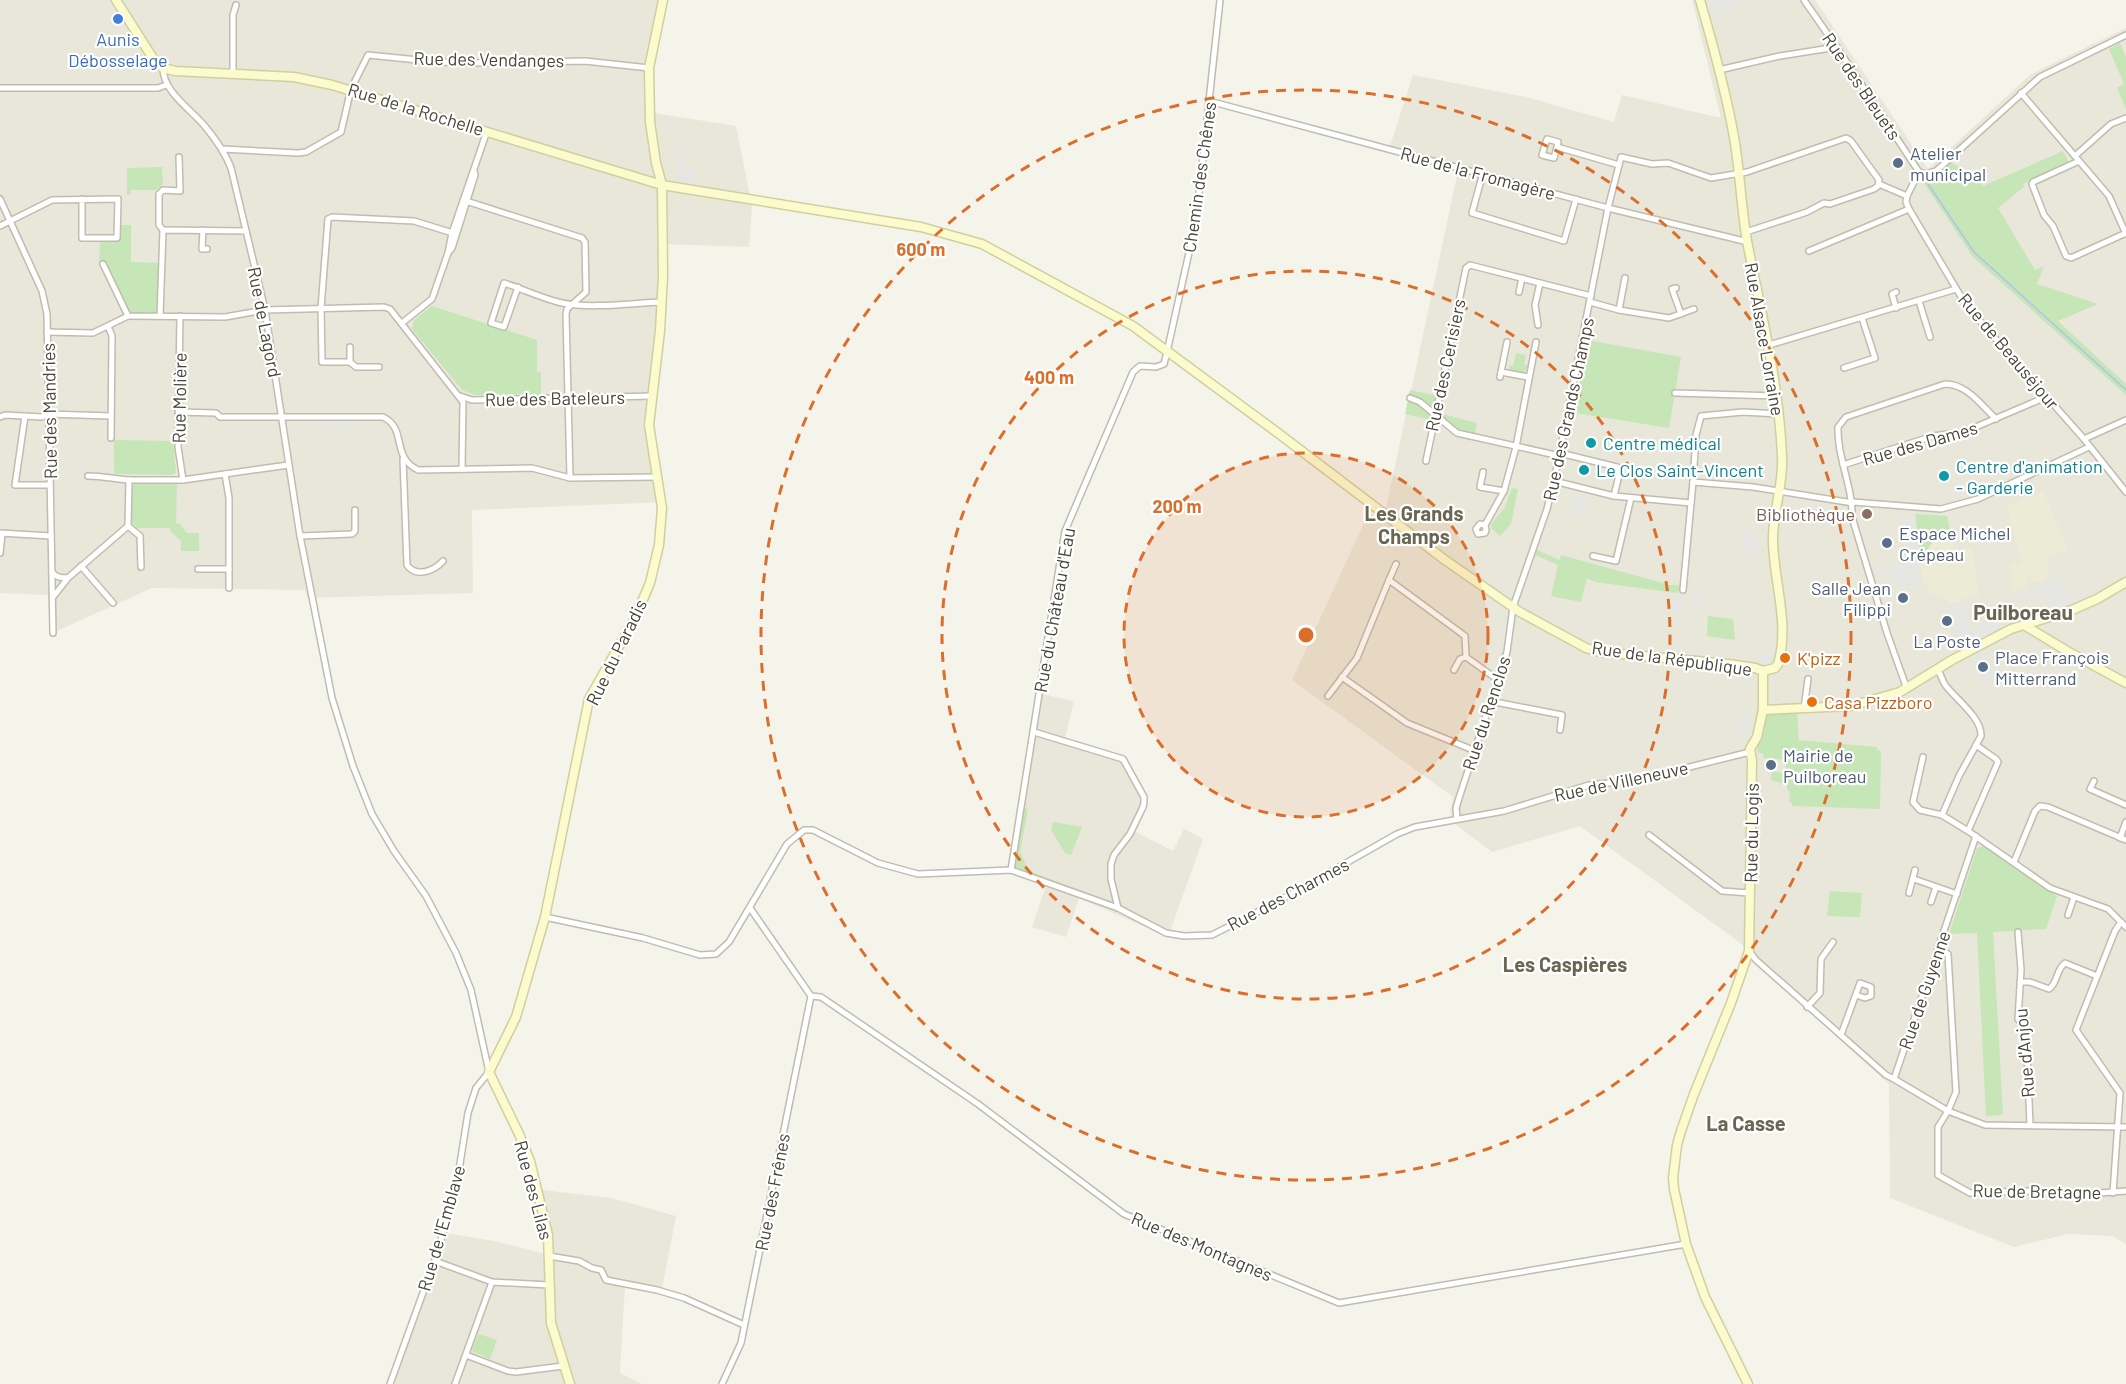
<svg xmlns="http://www.w3.org/2000/svg" width="2126" height="1384" viewBox="0 0 2126 1384" font-family="Barlow,sans-serif">
<rect width="100%" height="100%" fill="#f4f4eb"/>
<g fill="#e8e7d9">
<path d="M0 0H665L653 75 654 113 736 126 752 206 749 247 664 244 650 422 664 502 472 510 473 593 307 598 305 590 152 588 50 634 48 595 0 593Z"/>
<path d="M1692 0H1815L1928 169 2031 74 2126 28V1244L2112 1236 2068 1234 2014 1247 1890 1198 1889 1084 1752 960 1743 945 1580 826 1492 852 1455 824 1450 812 1453 797 1292 680 1369 512 1380 521 1386 508 1458 171 1390 146 1413 75 1526 97 1614 122 1622 95 1721 118Z"/>
<path d="M1037 693 1074 701 1065 739 1123 756 1145 796V810L1134 831 1173 851 1184 829 1203 839 1168 937 1079 898 1066 937 1032 927 1046 885 1007 873Z"/>
<path d="M534 1189 611 1198 676 1216 661 1294 625 1286 620 1373 642 1384H392L435 1271 445 1233 494 1241 545 1254Z"/>
</g>
<g fill="#ecebd6">
<path d="M2043 491 2068 549 2046 559 2050 572 2045 573 2046 580 2033 583 2031 577 2025 578 2027 587 2015 591 2011 586 2013 582 2010 566 2021 562 2007 506Z"/>
<path d="M1951 535 1955 551 1972 548 1979 596 1960 599V602L1948 604 1947 597H1942L1941 593 1930 595 1928 585H1923L1919 560 1923 559 1934 539Z"/>
</g>
<g fill="#c6e6b7">
<path d="M2120 43 2126 57V109L2117 88 2124 84 2109 49Z"/>
<path d="M2063 151 2069 163 2023 184 2025 186 1998 208 2035 270 2044 266 2037 284 2098 304 2058 321 2126 384V395L1973 257 1924 183 1950 162 1976 177 1983 186Z"/>
<path d="M162 167 163 185 155 190H131L130 195H127V168Z"/>
<path d="M120 225H131V262L162 263 160 316H128L103 264H99L100 241H120Z"/>
<path d="M432 306 537 340V372H541V394L475 395 462 390 412 329 414 320Z"/>
<path d="M1587 340 1681 357 1669 428 1575 413Z"/>
<path d="M1516 353 1526 355 1524 364 1528 365 1524 373 1509 370V365L1513 366Z"/>
<path d="M1410 390 1439 396 1431 420 1405 414Z"/>
<path d="M1442 414 1477 423 1475 434 1455 428 1441 417Z"/>
<path d="M114 440 173 441 176 473 172 475 116 474 114 471Z"/>
<path d="M135 483 177 484 176 523 180 524 187 533H199V551H181V541L171 532 170 528H137C126 520 131 500 132 488Z"/>
<path d="M1512 488 1518 489 1511 524 1500 536 1492 529 1491 524 1504 509Z"/>
<path d="M1915 514 1947 516 1951 535 1934 539 1923 557 1924 559 1921 560Z"/>
<path d="M1537 550 1560 560 1561 555 1670 585H1678L1681 588 1676 593 1595 582 1587 578 1581 602 1551 596 1558 565 1535 555Z"/>
<path d="M1708 616 1733 619 1735 640 1707 636Z"/>
<path d="M1797 713 1799 740 1877 747V750L1881 751 1880 809 1792 806V803H1789L1790 791 1787 790V785L1771 780 1772 771 1787 774 1785 760 1763 758V753H1758C1757 741 1760 722 1768 714Z"/>
<path d="M1022 807 1028 809 1020 852 1029 871 1099 897 1100 902 1011 870Z"/>
<path d="M1053 822 1082 827 1071 855 1065 853 1051 830Z"/>
<path d="M1984 846 2057 896 2046 929 1993 932 2003 1115 1986 1116 1977 933 1949 934 1977 848Z"/>
<path d="M1830 891 1862 893 1860 917 1827 916Z"/>
<path d="M479 1334 497 1340 490 1359 472 1351 477 1336Z"/>
</g>
<g fill="#e6e6e2">
<path d="M1706 0H1737L1739 8 1709 15Z"/>
<path d="M681 142 685 143 681 168 696 171 694 184 679 181 680 173 676 172Z"/>
<path d="M363 419V425L315 426V420Z"/>
<path d="M1576 494 1588 497 1584 516 1571 513Z"/>
<path d="M1914 516 1919 553 1916 554 1922 588 1898 592 1894 573 1873 578 1871 568 1907 562 1900 518Z"/>
<path d="M1747 529 1756 531V556H1747V552H1742V534H1747Z"/>
<path d="M2061 579 2069 598 2086 591 2089 598 2052 612 2047 598 2015 599 2014 593 2026 591 2031 588Z"/>
<path d="M1692 593 1705 595 1703 608 1688 605Z"/>
<path d="M1670 596 1684 598 1682 613 1668 611Z"/>
<path d="M1966 602 1971 634 1981 632 1979 620 1997 617 2001 632 1965 650 1943 606Z"/>
<path d="M1981 649 1997 678 1984 685 1970 655Z"/>
<path d="M1760 653 1779 656 1773 666 1764 665 1756 663Z"/>
<path d="M1738 716 1753 717V732L1738 731Z"/>
</g>
<g fill="none" stroke-linecap="round" stroke-linejoin="round">
<path stroke="#acc3ec" stroke-width="1.5" d="M1928 184 1974 252 2126 390"/>
<defs>
<g id="street">
<path d="M1804 0 1842 55 1919 172"/>
<path d="M163 68C163 91 189 108 203 124 214 137 225 152 231 168L265 310 300 536 332 698 353 766 372 814 394 851 426 896 456 953 471 990 489 1072 476 1088 468 1113 459 1170 438 1251 390 1384"/>
<path d="M1719 70 1780 56 1837 47"/>
<path d="M233 74V15L236 5"/>
<path d="M0 88H158L166 85"/>
<path d="M2021 93 2109 196 2126 234"/>
<path d="M1209 101 1608 208 1748 242"/>
<path d="M222 149 298 153 306 152 341 132 351 89 368 55 438 62 482 63 585 61 649 68"/>
<path d="M2075 156 2111 124 2126 118"/>
<path d="M2079 161 2033 182 2032 184 2044 215 2053 226 2066 256 2071 258 2126 233"/>
<path d="M1619 165 1621 157 1652 164 1668 163 1711 178 1747 172 1846 138 1851 141 1879 180 1878 186 1874 189 1830 204 1824 203 1807 212 1746 232"/>
<path d="M1919 172 1925 174 1936 171 2040 77 2126 35"/>
<path d="M1483 173 1472 213 1564 241 1576 199"/>
<path d="M1879 184 1907 196 1906 202 1909 209 1960 295 1972 312 2084 439 2126 492"/>
<path d="M1907 196 1919 172"/>
<path d="M0 199 42 291 47 314 53 633"/>
<path d="M463 200 582 238 585 242 586 292 567 309 566 314 570 478"/>
<path d="M0 226 52 200 118 199 117 238H82V199"/>
<path d="M163 230 159 225V194L163 190 180 191 179 157"/>
<path d="M203 230 202 249H207"/>
<path d="M1809 251 1909 209"/>
<path d="M448 253 452 233 487 131"/>
<path d="M103 264 128 316 225 317 265 310 384 307 390 309 463 402 462 469"/>
<path d="M518 287 504 327 491 323 504 283C523 289 543 299 562 303 592 309 631 303 662 302"/>
<path d="M1676 288 1672 289 1681 314"/>
<path d="M1519 292 1522 278"/>
<path d="M1896 292 1892 294 1896 308"/>
<path d="M1919 301 1930 337"/>
<path d="M1590 302 1619 310 1669 318 1694 309"/>
<path d="M1619 310 1625 278"/>
<path d="M160 316 163 230 246 231"/>
<path d="M180 316 178 447 183 480"/>
<path d="M402 323 432 299 448 253 452 248 475 175 474 171"/>
<path d="M1538 325 1535 305 1540 283"/>
<path d="M108 326 112 336 111 438"/>
<path d="M47 332 93 333 128 316"/>
<path d="M1769 345 1956 289"/>
<path d="M350 347V362"/>
<path d="M379 367H356L350 362H322L321 308 328 219 332 217 414 221 456 234"/>
<path d="M1844 368 1875 358 1862 318"/>
<path d="M1501 372 1528 377"/>
<path d="M1500 377 1507 342"/>
<path d="M1675 393 1777 396"/>
<path d="M460 396 472 400 653 396"/>
<path d="M1410 398 1420 402 1457 433 1560 456"/>
<path d="M178 412 216 413 220 417H383C408 429 390 456 418 470L532 468 570 478 657 477"/>
<path d="M25 416 15 485H50"/>
<path d="M0 417 5 415 42 417 48 414 111 416"/>
<path d="M2084 439 2126 420"/>
<path d="M1560 453 1617 467 1620 471 1614 496"/>
<path d="M403 459 407 565C416 578 434 571 443 561"/>
<path d="M1426 461 1466 268 1470 265 1591 296"/>
<path d="M1843 465 1933 436 1964 432 2046 397"/>
<path d="M1483 472 1480 487 1504 491"/>
<path d="M225 474 229 498V588"/>
<path d="M88 476C103 476 114 479 129 480"/>
<path d="M1554 481 1614 496 1691 503 1693 482 1753 487 1853 503"/>
<path d="M1693 482 1696 435 1701 416 1743 412 1779 414"/>
<path d="M1853 502 1941 509 1978 499 2089 447"/>
<path d="M1485 525 1486 530 1485 533 1478 534 1476 529 1480 524 1485 525 1504 491 1516 447 1536 342"/>
<path d="M128 526 140 536 141 567"/>
<path d="M0 533 51 536"/>
<path d="M300 536 352 534 355 531V510"/>
<path d="M0 553 2 534"/>
<path d="M1593 556 1616 561 1631 498"/>
<path d="M81 566 113 603"/>
<path d="M198 569H229"/>
<path d="M52 572C55 577 63 579 69 577L128 526 129 480H183L288 465"/>
<path d="M1389 580 1396 564"/>
<path d="M1683 590 1691 503"/>
<path d="M53 597 68 578"/>
<path d="M1937 668C1941 674 1942 681 1946 686 1956 699 1982 718 1981 736L1959 776 1942 815 1968 831 2050 888 2108 909 2126 927"/>
<path d="M1454 670 1460 659 1466 657"/>
<path d="M1342 677 1407 723 1473 750"/>
<path d="M1907 689 1887 633 1852 517C1853 486 1837 458 1838 427L1846 417 1945 384C1967 384 1981 405 1996 419"/>
<path d="M1328 696 1357 658 1389 580 1465 636 1466 657 1498 680"/>
<path d="M1490 701 1562 715 1560 730"/>
<path d="M1804 709 1808 679"/>
<path d="M1034 732 1123 759 1144 797V802L1143 807 1130 834 1114 855 1111 864V879L1118 908"/>
<path d="M1923 757 1913 802 1920 810 1942 815"/>
<path d="M2094 781 2090 789 2126 805"/>
<path d="M1457 819 1456 808 1459 798 1507 652 1513 607 1547 509 1554 481 1608 208 1619 165 1557 147 1558 142 1547 139 1542 155 1554 158 1557 147"/>
<path d="M1968 831 1998 762 1996 759 1976 745"/>
<path d="M1649 835 1722 891 1750 893"/>
<path d="M2120 838 2126 822"/>
<path d="M2014 862 2035 811 2040 806 2048 807 2126 840"/>
<path d="M1011 870 1065 531 1133 372 1140 366 1156 367 1164 364 1167 352 1196 221 1220 0"/>
<path d="M1914 879 1957 894"/>
<path d="M1909 893 1915 870"/>
<path d="M1931 902 1936 887"/>
<path d="M750 908 811 996 821 997 978 1104 1124 1214 1339 1303 1686 1244"/>
<path d="M2068 915 2074 897"/>
<path d="M545 917 643 938 700 955 716 954 729 942 787 844 804 830H813L878 863 918 874 1011 870 1118 908 1166 933 1184 936 1212 935 1279 901 1397 834 1415 827 1504 811 1589 785 1637 780 1750 752"/>
<path d="M2018 932 2021 970 2018 1019 2026 1029 2030 1125"/>
<path d="M1938 947 1948 954 1956 1092 1948 1111 1938 1127V1175L1970 1193 2027 1191 2073 1195 2126 1191"/>
<path d="M1749 951 1756 960 1886 1075 1894 1079 1976 836"/>
<path d="M2020 982H2030L2049 989C2058 983 2056 969 2065 963L2097 976"/>
<path d="M1807 1007 1820 993 1821 959 1833 942"/>
<path d="M1841 1035 1860 983 1871 987V996L1865 998 1856 995"/>
<path d="M1894 1079 1948 1111 1985 1125 2126 1127"/>
<path d="M2113 1193 2120 1093 2076 1030 2115 931 2121 922"/>
<path d="M549 1256 579 1261 592 1268 601 1270 606 1280 657 1290 684 1298 744 1325"/>
<path d="M435 1261 492 1282 549 1285"/>
<path d="M466 1355 508 1371 516 1372 563 1366"/>
<path d="M455 1384 492 1282"/>
<path d="M722 1384 741 1343 811 996"/>
</g>
<g id="secondary">
<path d="M116 0 154 60 163 68 175 71 294 77 332 85 662 185 921 227 982 244 1133 326 1278 433 1445 560 1520 612 1586 648 1600 652 1729 664 1755 668 1763 671V710L1757 737 1750 749 1752 760 1749 951 1731 1003 1694 1094 1681 1131 1677 1145 1673 1178 1674 1189 1686 1244 1705 1297 1748 1384"/>
<path d="M1700 0C1713 45 1726 91 1734 137 1740 171 1741 206 1747 241 1761 313 1779 383 1782 456 1784 485 1772 513 1773 542 1774 582 1790 625 1778 664L1775 668 1763 671"/>
<path d="M2024 625 2067 651 2126 683"/>
<path d="M1763 710 1851 706 1900 692 1952 660 2011 629 2072 610 2097 599 2126 582"/>
<path d="M570 1384 551 1323 548 1235 530 1161 519 1134 489 1072 516 1017 545 917 589 699 635 618 650 583 659 545 662 508 649 425 660 331 663 276 662 185 656 163 650 122 649 68 663 0"/>
</g>
</defs>
<use href="#street" stroke="#bfbdae" stroke-width="8"/>
<use href="#secondary" stroke="#d1cf9d" stroke-width="11"/>
<use href="#street" stroke="#fff" stroke-width="5"/>
<use href="#secondary" stroke="#fbfbce" stroke-width="8"/>
</g>
<circle cx="1306" cy="635" r="182" fill="#dc6e2c" fill-opacity=".12"/>
<g fill="none" stroke="#dc6e2c" stroke-width="3" stroke-dasharray="10 8">
<circle cx="1306" cy="635" r="182"/>
<circle cx="1306" cy="635" r="364"/>
<circle cx="1306" cy="635" r="545"/>
</g>
<circle fill="#3f7fe0" stroke="#fff" stroke-width="2" cx="118" cy="19" r="6"/>
<g fill="#5c6f8a" stroke="#fff" stroke-width="2">
<circle cx="1898" cy="163" r="6"/>
<circle cx="1887" cy="543" r="6"/>
<circle cx="1903" cy="598" r="6"/>
<circle cx="1947" cy="621" r="6"/>
<circle cx="1983" cy="667" r="6"/>
<circle cx="1771" cy="765" r="6"/>
</g>
<g fill="#0f9aa8" stroke="#fff" stroke-width="2">
<circle cx="1591" cy="443" r="6"/>
<circle cx="1584" cy="470" r="6"/>
<circle cx="1944" cy="476" r="6"/>
</g>
<circle fill="#8d6e63" stroke="#fff" stroke-width="2" cx="1867" cy="514" r="6"/>
<g fill="#e8710a" stroke="#fff" stroke-width="2">
<circle cx="1785" cy="658" r="6"/>
<circle cx="1812" cy="702" r="6"/>
</g>
<g text-anchor="middle" dominant-baseline="central" stroke-width="4.5" stroke-linejoin="round" paint-order="stroke">
<g font-size="18" fill="#366cbe" stroke="#fff">
<text x="118" y="39">Aunis<tspan x="118" dy="21">Débosselage</tspan></text>
</g>
<g font-size="18" fill="#484639" stroke="#fff">
<text transform="translate(489 59) rotate(1)">Rue des Vendanges</text>
<text transform="translate(1862 86) rotate(56)">Rue des Bleuets</text>
<text transform="translate(416 109) rotate(17)">Rue de la Rochelle</text>
<text transform="translate(1478 173) rotate(15)">Rue de la Fromagère</text>
<text transform="translate(1199 177) rotate(-82)">Chemin des Chênes</text>
<text transform="translate(265 322) rotate(79)">Rue de Lagord</text>
<text transform="translate(1765 339) rotate(80)">Rue Alsace Lorraine</text>
<text transform="translate(2009 351) rotate(50)">Rue de Beauséjour</text>
<text transform="translate(1445 365) rotate(-78)">Rue des Cerisiers</text>
<text transform="translate(179 398) rotate(-89)">Rue Molière</text>
<text transform="translate(555 398) rotate(-1)">Rue des Bateleurs</text>
<text transform="translate(1568 409) rotate(-78)">Rue des Grands Champs</text>
<text transform="translate(49 411) rotate(-91)">Rue des Mandries</text>
<text transform="translate(1920 443) rotate(-16)">Rue des Dames</text>
<text transform="translate(1054 610) rotate(-80)">Rue du Château d'Eau</text>
<text transform="translate(616 652) rotate(-64)">Rue du Paradis</text>
<text transform="translate(1672 658) rotate(8)">Rue de la République</text>
<text transform="translate(1486 713) rotate(-72)">Rue du Renclos</text>
<text transform="translate(1621 781) rotate(-12)">Rue de Villeneuve</text>
<text transform="translate(1751 833) rotate(-89)">Rue du Logis</text>
<text transform="translate(1288 894) rotate(-28)">Rue des Charmes</text>
<text transform="translate(1924 990) rotate(-71)">Rue de Guyenne</text>
<text transform="translate(2024 1053) rotate(-95)">Rue d'Anjou</text>
<text transform="translate(534 1190) rotate(75)">Rue des Lilas</text>
<text transform="translate(2037 1191) rotate(1)">Rue de Bretagne</text>
<text transform="translate(772 1192) rotate(-79)">Rue des Frênes</text>
<text transform="translate(441 1228) rotate(-74)">Rue de l'Emblave</text>
<text transform="translate(1202 1246) rotate(23)">Rue des Montagnes</text>
</g>
<g font-size="18" fill="#4e5e75" stroke="#fff" text-anchor="start">
<text x="1910" y="153">Atelier<tspan x="1910" dy="21">municipal</tspan></text>
<text x="1899" y="533">Espace Michel<tspan x="1899" dy="21">Crépeau</tspan></text>
<text x="1891" y="588" text-anchor="end">Salle Jean<tspan x="1891" dy="21">Filippi</tspan></text>
<text x="1947" y="641" text-anchor="middle">La Poste</text>
<text x="1995" y="657">Place François<tspan x="1995" dy="21">Mitterrand</tspan></text>
<text x="1783" y="755">Mairie de<tspan x="1783" dy="21">Puilboreau</tspan></text>
</g>
<g font-size="18" fill="#0d838f" stroke="#fff" text-anchor="start">
<text x="1603" y="443">Centre médical</text>
<text x="1956" y="466">Centre d'animation<tspan x="1956" dy="21">- Garderie</tspan></text>
<text x="1596" y="470">Le Clos Saint-Vincent</text>
</g>
<g font-size="18" fill="#785e54" stroke="#fff" text-anchor="end">
<text x="1855" y="514">Bibliothèque</text>
</g>
<g font-size="18" fill="#c56008" stroke="#fff" text-anchor="start">
<text x="1797" y="658">K'pizz</text>
<text x="1824" y="702">Casa Pizzboro</text>
</g>
<g font-size="20" font-weight="bold" fill="#6a6651" stroke="#fff">
<text x="1414" y="513">Les Grands<tspan x="1414" dy="23">Champs</tspan></text>
<text x="1565" y="964">Les Caspières</text>
<text x="1746" y="1123">La Casse</text>
</g>
<g font-size="21" font-weight="bold" fill="#6a6651" stroke="#fff">
<text x="2023" y="611">Puilboreau</text>
</g>
</g>
<circle cx="1306" cy="635" r="9" fill="#dc6e2c" stroke="#fff" stroke-width="3"/>
<g font-size="18" text-anchor="middle" font-weight="bold" fill="#dc6e2c" stroke="#fff" stroke-width="4.5" stroke-linejoin="round" paint-order="stroke">
<text x="921" y="256">600 m</text>
<text x="1049" y="384">400 m</text>
<text x="1177" y="513">200 m</text>
</g>
</svg>
